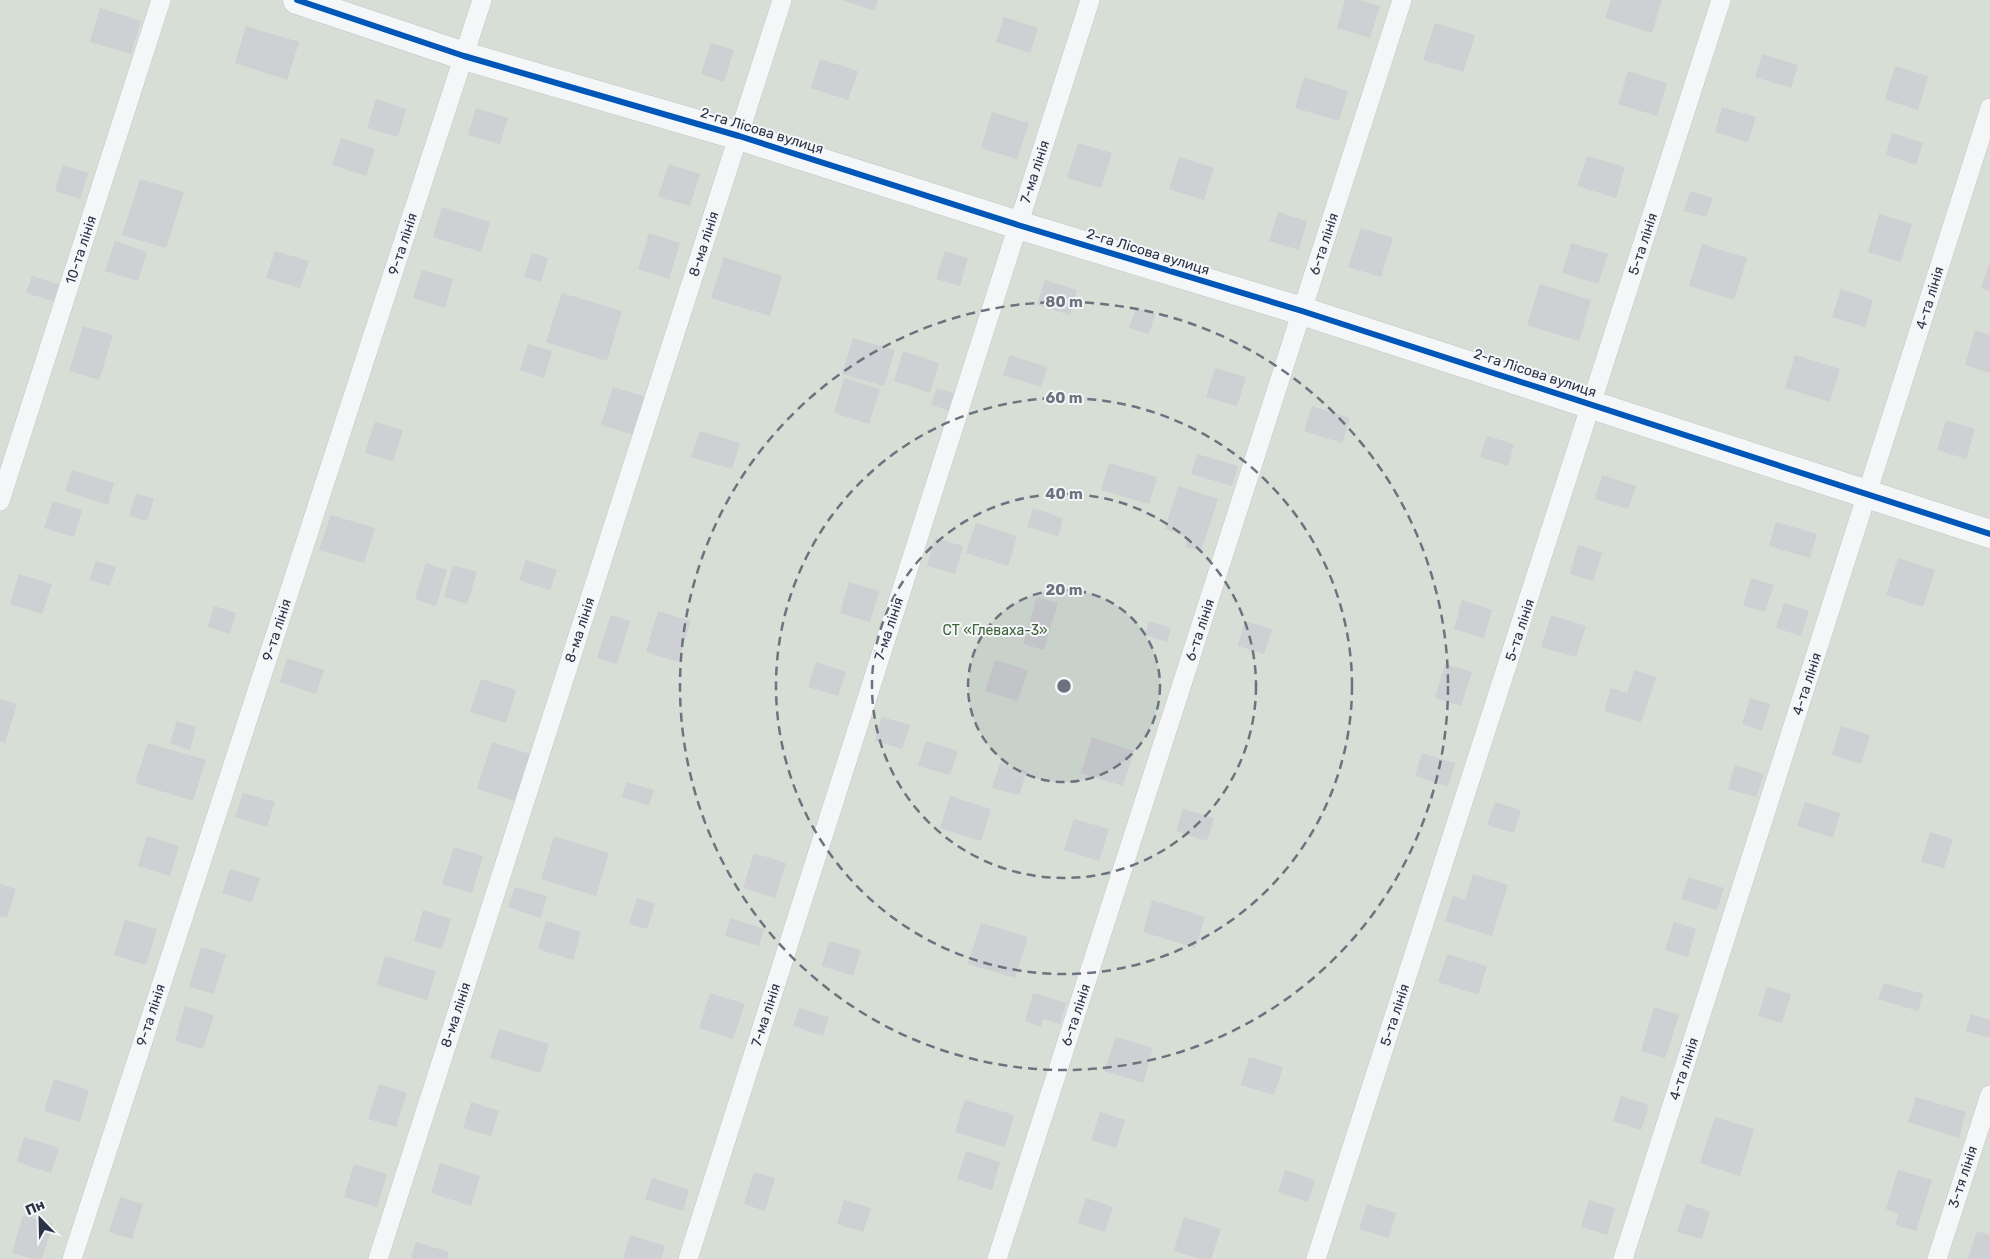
<svg xmlns="http://www.w3.org/2000/svg" width="1990" height="1259" viewBox="0 0 1990 1259" font-family="Rubik,sans-serif">
<rect width="100%" height="100%" fill="#e6e8ea"/>
<rect fill="#d6ded6" x="0" y="0" width="1990" height="1259"/>
<g fill="#ced0d3">
<path d="M842 0H878L875 11Z"/>
<path d="M1345 0H1359L1380 6 1370 38 1337 28Z"/>
<path d="M1611 0H1662L1652 33 1605 18Z"/>
<path d="M100 8 141 21 131 54 90 42Z"/>
<path d="M1004 17 1038 28 1030 53 996 42Z"/>
<path d="M1435 23 1475 35 1463 72 1423 60Z"/>
<path d="M246 26 299 42 287 80 235 63Z"/>
<path d="M711 43 734 50 724 82 701 74Z"/>
<path d="M1762 54 1798 65 1791 88 1755 77Z"/>
<path d="M820 59 858 71 848 100 811 88Z"/>
<path d="M1895 66 1928 76 1918 110 1885 99Z"/>
<path d="M1628 71 1667 83 1657 116 1618 104Z"/>
<path d="M1304 77 1348 91 1339 121 1295 108Z"/>
<path d="M376 99 406 109 398 137 367 128Z"/>
<path d="M1722 107 1756 117 1748 142 1715 132Z"/>
<path d="M476 108 508 118 500 144 468 135Z"/>
<path d="M992 112 1029 123 1017 159 981 148Z"/>
<path d="M1892 133 1923 143 1916 165 1886 155Z"/>
<path d="M341 138 375 149 366 176 332 165Z"/>
<path d="M1078 143 1112 153 1101 188 1067 178Z"/>
<path d="M1587 156 1625 167 1616 198 1577 186Z"/>
<path d="M1179 157 1214 168 1204 200 1169 189Z"/>
<path d="M669 164 700 174 690 206 658 197Z"/>
<path d="M63 165 88 173 80 199 55 191Z"/>
<path d="M140 179 184 192 166 248 122 235Z"/>
<path d="M1690 191 1713 198 1706 217 1684 211Z"/>
<path d="M442 207 490 222 481 252 433 237Z"/>
<path d="M1278 212 1307 221 1299 250 1269 241Z"/>
<path d="M1879 214 1912 224 1901 262 1868 252Z"/>
<path d="M1361 228 1393 238 1381 277 1348 267Z"/>
<path d="M649 233 680 243 669 279 638 269Z"/>
<path d="M115 241 147 252 138 281 105 271Z"/>
<path d="M1571 243 1608 254 1598 284 1562 273Z"/>
<path d="M1702 244 1747 258 1734 300 1689 286Z"/>
<path d="M275 251 309 261 300 288 266 278Z"/>
<path d="M945 251 968 258 960 286 936 279Z"/>
<path d="M532 253 548 258 541 282 524 277Z"/>
<path d="M724 257 782 276 770 316 711 298Z"/>
<path d="M1990 262V291L1981 288Z"/>
<path d="M422 270 453 279 445 308 413 298Z"/>
<path d="M32 276 61 285 56 302 26 293Z"/>
<path d="M1045 280 1077 290 1070 315 1037 305Z"/>
<path d="M1540 284 1591 300 1579 341 1527 325Z"/>
<path d="M1841 289 1873 300 1865 327 1832 317Z"/>
<path d="M562 293 622 311 607 361 546 342Z"/>
<path d="M1136 308 1155 314 1149 334 1129 328Z"/>
<path d="M83 326 113 335 99 380 69 371Z"/>
<path d="M1975 330 1990 335V373L1965 365Z"/>
<path d="M853 338 895 350 884 386 842 374Z"/>
<path d="M528 344 552 351 544 378 520 370Z"/>
<path d="M903 351 939 363 930 393 894 381Z"/>
<path d="M1010 355 1047 367 1041 387 1003 375Z"/>
<path d="M1795 355 1840 369 1830 402 1785 388Z"/>
<path d="M1215 368 1246 377 1237 406 1206 397Z"/>
<path d="M844 378 880 389 869 424 834 413Z"/>
<path d="M613 387 646 397 634 435 601 425Z"/>
<path d="M937 388 956 394 950 411 931 405Z"/>
<path d="M1312 406 1350 418 1342 443 1304 431Z"/>
<path d="M1946 420 1975 429 1966 459 1937 450Z"/>
<path d="M375 422 403 430 393 461 365 453Z"/>
<path d="M700 431 740 443 732 469 691 457Z"/>
<path d="M1487 436 1514 444 1508 466 1480 457Z"/>
<path d="M1197 454 1238 466 1232 486 1191 474Z"/>
<path d="M1109 463 1157 477 1149 504 1101 490Z"/>
<path d="M72 470 114 483 108 505 65 491Z"/>
<path d="M1602 475 1636 486 1628 509 1595 499Z"/>
<path d="M1178 486 1218 499 1201 551 1185 547 1188 537 1165 529Z"/>
<path d="M136 493 154 499 147 521 129 516Z"/>
<path d="M53 501 82 510 74 537 44 528Z"/>
<path d="M1033 508 1063 518 1058 536 1027 527Z"/>
<path d="M331 515 375 528 364 563 319 550Z"/>
<path d="M1776 522 1817 534 1810 558 1769 546Z"/>
<path d="M976 523 1017 536 1008 566 966 553Z"/>
<path d="M935 538 963 546 955 574 927 566Z"/>
<path d="M1578 545 1602 553 1593 581 1570 574Z"/>
<path d="M1898 558 1935 570 1923 607 1886 595Z"/>
<path d="M526 560 557 570 550 590 519 580Z"/>
<path d="M96 561 116 567 110 586 89 580Z"/>
<path d="M426 563 447 570 436 606 415 599Z"/>
<path d="M453 565 477 572 467 604 444 597Z"/>
<path d="M19 574 52 584 42 614 10 604Z"/>
<path d="M1751 578 1774 585 1765 612 1743 606Z"/>
<path d="M849 582 879 591 870 622 840 613Z"/>
<path d="M1037 597 1058 603 1044 650 1023 644Z"/>
<path d="M1462 600 1492 610 1484 638 1454 629Z"/>
<path d="M1784 603 1809 611 1801 636 1776 628Z"/>
<path d="M214 606 236 613 230 634 208 627Z"/>
<path d="M658 611 691 621 678 662 646 652Z"/>
<path d="M611 615 630 621 617 664 597 658Z"/>
<path d="M1551 615 1586 626 1576 657 1541 647Z"/>
<path d="M1149 621 1171 628 1167 642 1145 635Z"/>
<path d="M1245 621 1272 629 1264 654 1238 646Z"/>
<path d="M287 658 324 670 316 694 280 682Z"/>
<path d="M995 660 1028 670 1018 701 985 691Z"/>
<path d="M816 662 846 672 838 696 808 687Z"/>
<path d="M1445 664 1472 672 1461 706 1435 698Z"/>
<path d="M1634 670 1656 677 1641 722 1604 711 1611 688 1627 693Z"/>
<path d="M481 679 516 690 506 723 470 712Z"/>
<path d="M1750 698 1770 704 1762 731 1742 724Z"/>
<path d="M0 699 17 704 5 743 0 741Z"/>
<path d="M882 717 910 725 902 749 875 741Z"/>
<path d="M177 721 196 727 190 750 170 743Z"/>
<path d="M1841 726 1870 735 1861 764 1832 755Z"/>
<path d="M1092 737 1134 751 1123 786 1081 773Z"/>
<path d="M926 741 958 751 950 775 918 766Z"/>
<path d="M492 742 530 754 515 801 477 789Z"/>
<path d="M148 743 206 760 193 801 135 783Z"/>
<path d="M1422 753 1455 763 1448 787 1415 776Z"/>
<path d="M1000 763 1027 771 1019 795 992 788Z"/>
<path d="M1735 765 1764 774 1756 797 1728 789Z"/>
<path d="M626 782 654 790 649 806 622 797Z"/>
<path d="M243 793 275 802 267 827 235 817Z"/>
<path d="M950 796 991 809 981 841 940 828Z"/>
<path d="M1495 802 1521 810 1514 833 1487 825Z"/>
<path d="M1805 802 1840 813 1833 838 1797 826Z"/>
<path d="M1183 809 1214 818 1207 841 1176 831Z"/>
<path d="M1074 819 1109 829 1099 861 1064 850Z"/>
<path d="M1930 832 1953 839 1944 868 1921 862Z"/>
<path d="M147 836 179 846 170 876 138 866Z"/>
<path d="M554 836 609 853 596 896 541 879Z"/>
<path d="M454 847 483 856 472 893 442 884Z"/>
<path d="M754 853 786 863 775 898 743 888Z"/>
<path d="M230 869 260 878 252 902 222 893Z"/>
<path d="M1473 874 1508 885 1492 936 1445 921 1453 896 1465 900Z"/>
<path d="M1688 877 1724 888 1717 910 1681 899Z"/>
<path d="M0 884 16 889 7 918 0 916Z"/>
<path d="M515 887 547 896 541 918 508 907Z"/>
<path d="M637 898 655 903 647 929 629 924Z"/>
<path d="M1152 900 1205 917 1195 948 1143 932Z"/>
<path d="M423 910 451 919 442 949 414 941Z"/>
<path d="M730 918 764 929 759 946 725 936Z"/>
<path d="M125 920 157 929 146 965 114 955Z"/>
<path d="M546 921 581 932 573 960 538 949Z"/>
<path d="M1674 922 1696 929 1688 957 1665 950Z"/>
<path d="M981 923 1028 937 1015 978 968 964Z"/>
<path d="M829 941 861 950 853 976 822 966Z"/>
<path d="M201 947 226 954 214 994 189 987Z"/>
<path d="M1447 954 1487 966 1478 995 1438 982Z"/>
<path d="M385 956 436 971 427 1000 377 985Z"/>
<path d="M1884 983 1923 994 1918 1011 1878 999Z"/>
<path d="M1767 987 1791 994 1782 1023 1758 1016Z"/>
<path d="M710 993 745 1004 733 1039 699 1028Z"/>
<path d="M1033 993 1066 1003 1060 1024 1043 1019 1041 1027 1025 1021Z"/>
<path d="M185 1006 214 1015 203 1049 175 1041Z"/>
<path d="M1654 1007 1679 1015 1665 1058 1641 1051Z"/>
<path d="M799 1008 829 1017 823 1036 793 1026Z"/>
<path d="M1971 1014 1990 1020V1038L1966 1031Z"/>
<path d="M499 1029 549 1044 540 1073 490 1058Z"/>
<path d="M1116 1037 1153 1048 1143 1083 1104 1071Z"/>
<path d="M1249 1057 1283 1067 1274 1095 1241 1085Z"/>
<path d="M54 1079 89 1090 80 1122 44 1111Z"/>
<path d="M379 1084 407 1093 396 1127 368 1119Z"/>
<path d="M1621 1096 1649 1105 1641 1130 1613 1121Z"/>
<path d="M1916 1097 1966 1112 1959 1138 1908 1122Z"/>
<path d="M965 1100 1014 1115 1005 1147 955 1132Z"/>
<path d="M471 1102 499 1111 491 1136 463 1128Z"/>
<path d="M1100 1112 1125 1120 1116 1148 1091 1140Z"/>
<path d="M1715 1117 1754 1129 1740 1176 1700 1163Z"/>
<path d="M24 1137 59 1148 51 1173 17 1162Z"/>
<path d="M966 1151 1000 1162 992 1190 957 1179Z"/>
<path d="M440 1163 480 1176 471 1206 431 1193Z"/>
<path d="M354 1164 387 1174 377 1207 344 1197Z"/>
<path d="M1285 1170 1315 1180 1308 1202 1278 1192Z"/>
<path d="M1898 1170 1932 1180 1916 1231 1895 1225 1899 1214 1886 1209Z"/>
<path d="M754 1172 775 1178 765 1211 744 1204Z"/>
<path d="M652 1178 689 1190 683 1211 645 1199Z"/>
<path d="M120 1197 143 1204 132 1239 109 1232Z"/>
<path d="M1086 1198 1113 1207 1105 1232 1078 1223Z"/>
<path d="M844 1200 871 1208 863 1232 837 1224Z"/>
<path d="M1589 1200 1615 1208 1607 1235 1581 1227Z"/>
<path d="M1367 1204 1396 1213 1389 1238 1359 1229Z"/>
<path d="M1686 1204 1710 1211 1702 1239 1677 1232Z"/>
<path d="M23 1215 53 1224 42 1259H32L12 1253Z"/>
<path d="M1184 1217 1221 1229 1211 1259H1199L1174 1251Z"/>
<path d="M1977 1231 1990 1235V1259H1968Z"/>
<path d="M630 1235 665 1246 661 1259H623Z"/>
<path d="M416 1242 449 1252 447 1259H411Z"/>
</g>
<g fill="none" stroke-linecap="round" stroke-linejoin="round">
<defs>
<g id="lane">
<path d="M0 501 161 0"/>
<path d="M72 1259 482 0"/>
<path d="M378 1259 782 0"/>
<path d="M688 1259 1090 0"/>
<path d="M997 1259 1402 0"/>
<path d="M1316 1259 1721 0"/>
<path d="M1623 1259 1990 108"/>
<path d="M1937 1259 1990 1095"/>
</g>
<path id="street" d="M297 0 464 56 739 136 1018 225 1302 311 1990 534"/>
</defs>
<use href="#lane" stroke="#c4c6c8" stroke-width="20"/>
<use href="#street" stroke="#c4c6c8" stroke-width="29"/>
<use href="#lane" stroke="#f5f6f7" stroke-width="19"/>
<use href="#street" stroke="#f5f6f7" stroke-width="28"/>
<defs>
<path id="cycleway" d="M297 0 464 56 739 136 1018 225 1302 311 1990 534"/>
</defs>
<use href="#cycleway" stroke="#f4f6f9" stroke-width="9"/>
<use href="#cycleway" stroke="#0057b8" stroke-width="6"/>
</g>
<circle cx="1064" cy="686" r="96" fill="#6c737f" fill-opacity=".12"/>
<g fill="none" stroke="#6c737f" stroke-width="2.5" stroke-dasharray="9 6">
<circle cx="1064" cy="686" r="96"/>
<circle cx="1064" cy="686" r="192"/>
<circle cx="1064" cy="686" r="288"/>
<circle cx="1064" cy="686" r="384"/>
</g>
<g text-anchor="middle" dominant-baseline="central" stroke-width="4" stroke-linejoin="round" paint-order="stroke">
<g font-size="14" fill="#2b3445" stroke="#f4f6f9">
<text transform="translate(762 131) rotate(17)">2-га Лісова вулиця</text>
<text transform="translate(1035 172) rotate(-72)">7-ма лінія</text>
<text transform="translate(403 244) rotate(-72)">9-та лінія</text>
<text transform="translate(704 244) rotate(-72)">8-ма лінія</text>
<text transform="translate(1324 244) rotate(-72)">6-та лінія</text>
<text transform="translate(1643 244) rotate(-72)">5-та лінія</text>
<text transform="translate(81 250) rotate(-72)">10-та лінія</text>
<text transform="translate(1148 252) rotate(17)">2-га Лісова вулиця</text>
<text transform="translate(1930 298) rotate(-73)">4-та лінія</text>
<text transform="translate(1535 373) rotate(18)">2-га Лісова вулиця</text>
<text transform="translate(889 629) rotate(-72)">7-ма лінія</text>
<text transform="translate(277 630) rotate(-72)">9-та лінія</text>
<text transform="translate(580 630) rotate(-72)">8-ма лінія</text>
<text transform="translate(1200 630) rotate(-72)">6-та лінія</text>
<text transform="translate(1520 630) rotate(-72)">5-та лінія</text>
<text transform="translate(1807 684) rotate(-72)">4-та лінія</text>
<text transform="translate(151 1015) rotate(-72)">9-та лінія</text>
<text transform="translate(456 1015) rotate(-72)">8-ма лінія</text>
<text transform="translate(766 1015) rotate(-72)">7-ма лінія</text>
<text transform="translate(1076 1015) rotate(-72)">6-та лінія</text>
<text transform="translate(1395 1015) rotate(-72)">5-та лінія</text>
<text transform="translate(1684 1069) rotate(-72)">4-та лінія</text>
<text transform="translate(1963 1177) rotate(-72)">3-тя лінія</text>
</g>
<g font-size="14" fill="#3f6138" stroke="#f4f6f9">
<text x="995" y="630">СТ «Глеваха-3»</text>
</g>
</g>
<circle cx="1064" cy="686" r="8" fill="#6c737f" stroke="#f4f6f9" stroke-width="2.5"/>
<g font-size="15" text-anchor="middle" font-weight="bold" fill="#6c737f" stroke="#f4f6f9" stroke-width="4" stroke-linejoin="round" paint-order="stroke">
<text x="1064" y="307">80 m</text>
<text x="1064" y="403">60 m</text>
<text x="1064" y="499">40 m</text>
<text x="1064" y="595">20 m</text>
</g>
<g transform="translate(40 1219) rotate(337)" stroke="#f4f6f9" stroke-width="4" paint-order="stroke">
<path d="M0-4L9 19L0 12L-9 19Z" fill="#2b3445"/>
<text y="-8" font-size="14" font-weight="bold" text-anchor="middle" fill="#2b3445">Пн</text>
</g>
</svg>
